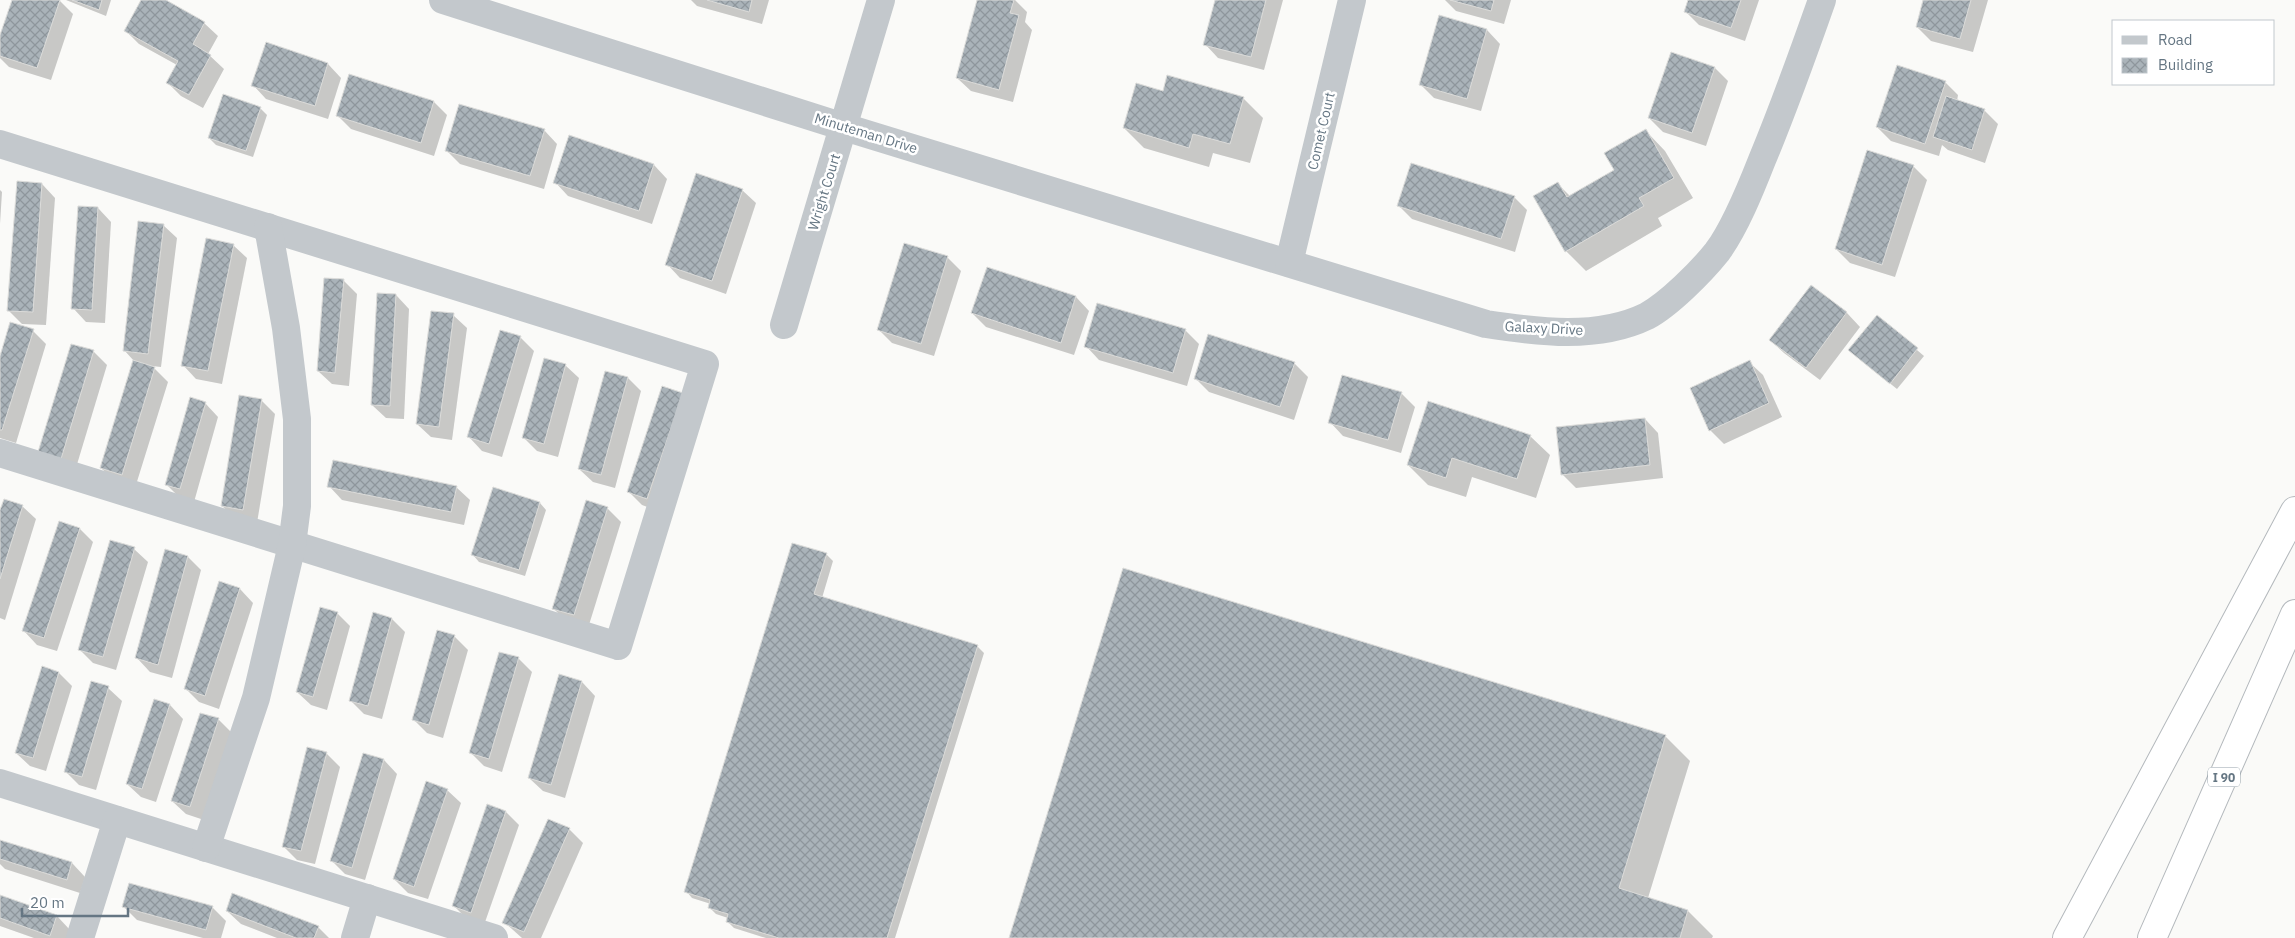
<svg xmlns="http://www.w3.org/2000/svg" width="2295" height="938" viewBox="0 0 2295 938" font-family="'IBM Plex Sans',sans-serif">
<defs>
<pattern id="building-cross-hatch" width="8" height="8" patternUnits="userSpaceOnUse" patternTransform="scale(1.25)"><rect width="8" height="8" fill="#aab3b9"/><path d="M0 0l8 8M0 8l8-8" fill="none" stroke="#8e969c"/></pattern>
</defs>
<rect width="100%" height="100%" fill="#fafaf8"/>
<g fill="#0003">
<path d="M13 0H59L73 14 51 80 9 67 0 58V39Z"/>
<path d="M66 0H111L106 16Z"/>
<path d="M142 0H163L204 23 218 36 208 54 224 69 203 108 181 96 168 83 177 65 139 44 125 30Z"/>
<path d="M691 0H769L762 24 697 6Z"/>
<path d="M979 0H1015L1027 12 1025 22 1032 30 1013 102 971 91 957 78Z"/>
<path d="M1216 0H1283L1264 70 1218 58 1205 44Z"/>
<path d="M1445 0H1511L1504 24 1456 11Z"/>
<path d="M1690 0H1759L1745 41 1699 25 1686 12Z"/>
<path d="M1925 0H1988L1973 52 1931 41 1917 27Z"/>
<path d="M1487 30 1500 44 1481 111 1434 98 1420 84Z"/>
<path d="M267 44 328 64 341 78 328 119 266 99 253 85Z"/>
<path d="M1715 68 1728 81 1706 146 1663 132 1649 118Z"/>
<path d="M1945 82 1958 95 1957 101 1984 110 1998 124 1985 163 1948 150 1942 145 1939 156 1891 141 1877 127Z"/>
<path d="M1164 92 1243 98 1263 118 1250 163 1213 153 1209 167 1144 148 1124 128Z"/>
<path d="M434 102 447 115 434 156 351 129 337 115Z"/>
<path d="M260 108 267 115 253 157 216 145 209 138Z"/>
<path d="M544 130 557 144 544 189 460 164 446 150Z"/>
<path d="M1646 131 1665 151 1693 198 1658 218 1662 226 1586 271 1566 251 1558 184 1571 197 1615 170Z"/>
<path d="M654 165 667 179 652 224 568 196 555 182Z"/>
<path d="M1913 166 1927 180 1895 277 1850 263 1836 249Z"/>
<path d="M42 184 55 198 46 325 22 324 8 310Z"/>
<path d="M0 190 2 192 0 224Z"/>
<path d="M742 190 756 203 726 294 680 278 667 264Z"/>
<path d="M1514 197 1527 210 1515 252 1412 219 1399 206Z"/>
<path d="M98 208 111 222 105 323 86 322 73 308Z"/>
<path d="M163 225 177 238 161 367 152 366 168 382 135 488 115 481 101 468 134 361 124 350Z"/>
<path d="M233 245 247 258 222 384 196 379 183 365Z"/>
<path d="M947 257 961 271 934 356 892 343 879 330Z"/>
<path d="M343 280 357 294 349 386 332 384 318 371Z"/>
<path d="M1811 286 1847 313 1860 327 1820 380 1784 353 1770 340Z"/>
<path d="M396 295 409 309 404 419 386 418 372 405Z"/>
<path d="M1076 297 1089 311 1074 355 986 327 972 313Z"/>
<path d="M453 315 467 328 452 440 431 437 417 424Z"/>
<path d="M1877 316 1924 356 1897 389 1857 357Z"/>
<path d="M1185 330 1199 344 1187 386 1099 360 1086 346Z"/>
<path d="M33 331 46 344 16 443 0 438V360Z"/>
<path d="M520 337 534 351 502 457 482 451 469 437Z"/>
<path d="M93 351 107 365 75 471 40 451Z"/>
<path d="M1749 362 1763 375 1782 417 1724 444 1710 430Z"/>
<path d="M1294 363 1308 377 1294 420 1209 392 1195 378Z"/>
<path d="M565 365 579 378 558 457 537 451 524 438Z"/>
<path d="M628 378 641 391 615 488 593 482 579 469Z"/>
<path d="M663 387 696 407 661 512 642 505 628 491Z"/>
<path d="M1401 393 1415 407 1401 453 1343 436 1330 422Z"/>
<path d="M261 400 275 414 257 523 236 519 222 506Z"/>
<path d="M205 403 218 417 194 502 180 498 166 484Z"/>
<path d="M1645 419 1658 433 1663 478 1576 488 1562 474Z"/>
<path d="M1530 436 1550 455 1536 498 1472 477 1466 497 1428 485 1408 465Z"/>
<path d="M329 486 456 487 470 500 464 525 342 500Z"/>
<path d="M494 489 540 503 546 510 525 576 479 562 473 555Z"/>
<path d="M22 506 36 519 5 620 0 618V514Z"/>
<path d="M607 508 621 522 588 628 567 622 554 609Z"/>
<path d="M80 529 93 542 57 651 37 645 24 631Z"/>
<path d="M134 549 148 562 116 670 93 663 79 649Z"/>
<path d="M826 554 833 561 822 598 977 646 984 653 895 938H766L734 928 727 921 728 918 716 914 709 907 711 904 692 898 686 891Z"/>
<path d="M188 557 201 570 172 678 150 672 137 658Z"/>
<path d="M220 583 240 589 253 603 219 709 199 702 185 688Z"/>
<path d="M337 613 350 626 327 710 311 705 297 692Z"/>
<path d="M392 619 405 632 382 719 364 714 350 700Z"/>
<path d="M454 636 468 650 443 738 427 733 414 720Z"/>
<path d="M518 658 532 672 502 772 484 766 471 753Z"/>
<path d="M59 673 72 686 46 771 30 766 16 753Z"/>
<path d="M560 676 582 682 595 696 565 798 543 791 529 778Z"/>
<path d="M108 688 122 701 96 790 79 785 65 771Z"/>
<path d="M155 701 170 705 183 719 156 802 141 797 127 784Z"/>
<path d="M201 714 219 720 232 733 204 820 186 814 172 801Z"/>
<path d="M1665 736 1690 761 1648 898 1688 911 1713 936 1712 938H1010Z"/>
<path d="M326 753 340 767 315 864 297 860 283 846Z"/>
<path d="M384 760 397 774 365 880 345 874 332 861Z"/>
<path d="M447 790 461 803 428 899 408 893 394 879Z"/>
<path d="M506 812 519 825 484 925 467 919 453 905Z"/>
<path d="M549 820 570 830 583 843 541 938H522L504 922Z"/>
<path d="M0 841 72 863 85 877 80 893 5 869 0 864Z"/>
<path d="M0 897 57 916 70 930 68 938H34L0 926Z"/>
<path d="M124 907H212L226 921 221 938H203L137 920Z"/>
<path d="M227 911 318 927 329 938H277L241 924Z"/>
</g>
<g fill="url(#building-cross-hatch)" stroke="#dcdcda">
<path d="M12 0H60L37 68 0 56V35Z"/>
<path d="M72 0H102L99 10Z"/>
<path d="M141 0H166L205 22 193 44 211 55 189 95 166 83 178 61 124 31Z"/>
<path d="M707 0H752L749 12Z"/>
<path d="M977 0H1014L1010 13 1019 15 999 90 956 78Z"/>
<path d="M1215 0H1266L1251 57 1203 45Z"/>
<path d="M1450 0H1494L1491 11Z"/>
<path d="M1688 0H1741L1731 28 1684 12Z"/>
<path d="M1923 0H1971L1960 39 1916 27Z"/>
<path d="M1439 15 1487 29 1467 99 1419 85Z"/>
<path d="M266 42 328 63 315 106 251 86Z"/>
<path d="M1671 52 1715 67 1692 133 1648 118Z"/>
<path d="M1897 65 1946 81 1925 144 1876 127Z"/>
<path d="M349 74 434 101 421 143 336 116Z"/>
<path d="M1167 75 1244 97 1230 144 1193 134 1189 148 1123 128 1136 83 1163 91Z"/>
<path d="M223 94 261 107 246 151 208 138Z"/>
<path d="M1946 96 1985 109 1972 150 1933 137Z"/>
<path d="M459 104 545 129 530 176 445 151Z"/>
<path d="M1646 129 1674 178 1639 198 1644 206 1565 252 1533 196 1558 182 1567 197 1614 170 1604 153Z"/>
<path d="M569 135 654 164 639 211 553 183Z"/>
<path d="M1867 150 1914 165 1882 265 1835 249Z"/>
<path d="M1411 163 1515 196 1501 239 1397 206Z"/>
<path d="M696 173 743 189 712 281 665 265Z"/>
<path d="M17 181 42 183 33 312 7 311Z"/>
<path d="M78 206 98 207 92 310 71 309Z"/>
<path d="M138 221 164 224 148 354 123 351Z"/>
<path d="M206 238 234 244 208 371 181 366Z"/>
<path d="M904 243 948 256 921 344 877 330Z"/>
<path d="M987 267 1076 296 1061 343 971 313Z"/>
<path d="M324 278 344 279 335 373 317 371Z"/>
<path d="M1811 285 1847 312 1806 368 1769 340Z"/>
<path d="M377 293 396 294 390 406 371 405Z"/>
<path d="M1097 303 1186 329 1173 373 1084 347Z"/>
<path d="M431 311 454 313 439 427 416 424Z"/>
<path d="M1877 315 1918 348 1890 384 1848 350Z"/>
<path d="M10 322 34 329 2 430H0V356Z"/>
<path d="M500 330 521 336 489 444 467 437Z"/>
<path d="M1208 334 1295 362 1280 407 1194 379Z"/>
<path d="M71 344 94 350 61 459 38 452Z"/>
<path d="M544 358 566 364 544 444 522 438Z"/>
<path d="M133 360 155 367 122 475 100 468Z"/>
<path d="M1750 360 1769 403 1709 431 1690 388Z"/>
<path d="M605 371 628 377 601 475 578 469Z"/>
<path d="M1342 375 1402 392 1388 440 1328 423Z"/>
<path d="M662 386 683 393 647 499 627 492Z"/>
<path d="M239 395 262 399 243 510 221 506Z"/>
<path d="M190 397 206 402 180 489 165 485Z"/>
<path d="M1428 401 1531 435 1517 479 1452 458 1446 478 1407 465Z"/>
<path d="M1645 418 1650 465 1561 475 1556 427Z"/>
<path d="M333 460 457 486 451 512 327 487Z"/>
<path d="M493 487 540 502 519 570 471 555Z"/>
<path d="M4 499 23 505 0 579V510Z"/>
<path d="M586 500 608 507 574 615 552 609Z"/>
<path d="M59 521 80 528 44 638 22 631Z"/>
<path d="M110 540 135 547 103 657 78 650Z"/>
<path d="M792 543 827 553 814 594 978 645 887 938H779L726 922 728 914 708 908 710 900 684 892Z"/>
<path d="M165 549 188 556 158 665 135 658Z"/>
<path d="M1123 568 1666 735 1619 888 1688 910 1680 938H1009Z"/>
<path d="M219 581 240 588 205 696 184 689Z"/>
<path d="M320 607 338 612 313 697 296 692Z"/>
<path d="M373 612 392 618 368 706 349 701Z"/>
<path d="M437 630 455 635 429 725 412 720Z"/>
<path d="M499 652 519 657 489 759 469 753Z"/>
<path d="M42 666 59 672 33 758 15 753Z"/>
<path d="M559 674 582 681 551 785 528 778Z"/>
<path d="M91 681 109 686 82 777 64 772Z"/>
<path d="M154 699 170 704 142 789 126 784Z"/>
<path d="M200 713 219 718 190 807 171 801Z"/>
<path d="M307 747 327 752 301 851 282 847Z"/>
<path d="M363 753 384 759 352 868 330 861Z"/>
<path d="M426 781 448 789 414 887 393 879Z"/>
<path d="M487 804 506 811 471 913 452 906Z"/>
<path d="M548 819 570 828 524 932 502 923Z"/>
<path d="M0 840 72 862 67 880 0 859Z"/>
<path d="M129 883 213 906 206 930 122 907Z"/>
<path d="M232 893 319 926 314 938H296L226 911Z"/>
<path d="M0 895 57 915 50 936 0 918Z"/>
</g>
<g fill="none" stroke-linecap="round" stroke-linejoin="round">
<defs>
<g id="highway">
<path d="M2067 938 2295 511"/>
<path d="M2152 938 2295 614"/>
</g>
</defs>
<use href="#highway" stroke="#b4b9bd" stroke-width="30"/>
<g stroke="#c3c8cc" stroke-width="28">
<path d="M443 0 844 127 1486 324C1538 332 1598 340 1647 316 1669 304 1701 272 1717 252 1735 228 1751 188 1762 160 1784 107 1803 54 1822 0"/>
<path d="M0 144 705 364 618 646 0 453"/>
<path d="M1289 263 1352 0"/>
<path d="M784 325 881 0"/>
<path d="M0 783 494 938"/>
<path d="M206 848 256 698 292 545 297 506V419L286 328 268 227"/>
<path d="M80 938 117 820"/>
<path d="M355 938 367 898"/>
</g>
<use href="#highway" stroke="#fff" stroke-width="28"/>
</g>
<g text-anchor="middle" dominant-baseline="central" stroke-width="5" stroke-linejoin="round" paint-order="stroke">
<rect fill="#fff" stroke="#939fa8" stroke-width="1" x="2208" y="767.5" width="32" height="19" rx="4"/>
<g font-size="12" font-weight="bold" fill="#657683">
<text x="2224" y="777">I 90</text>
</g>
<g font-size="14" fill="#657683" stroke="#fff">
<text transform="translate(1321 131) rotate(-77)">Comet Court</text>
<text transform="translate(866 133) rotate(17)">Minuteman Drive</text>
<text transform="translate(824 192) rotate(-73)">Wright Court</text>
<text transform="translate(1544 328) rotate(3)">Galaxy Drive</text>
</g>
</g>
<rect x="2112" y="20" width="162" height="65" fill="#ffffff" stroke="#c1c8cd"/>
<rect x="2122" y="36" width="25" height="8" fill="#c3c8cc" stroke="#c1c8cd"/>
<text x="2158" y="45" font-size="15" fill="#657683">Road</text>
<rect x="2122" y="58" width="25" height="15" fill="url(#building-cross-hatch)" stroke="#c1c8cd"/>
<text x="2158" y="70" font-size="15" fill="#657683">Building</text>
<path d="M22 908v8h106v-8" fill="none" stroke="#657683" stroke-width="2.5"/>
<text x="30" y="908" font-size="15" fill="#657683" stroke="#ffffff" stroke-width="4" paint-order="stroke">20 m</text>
</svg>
